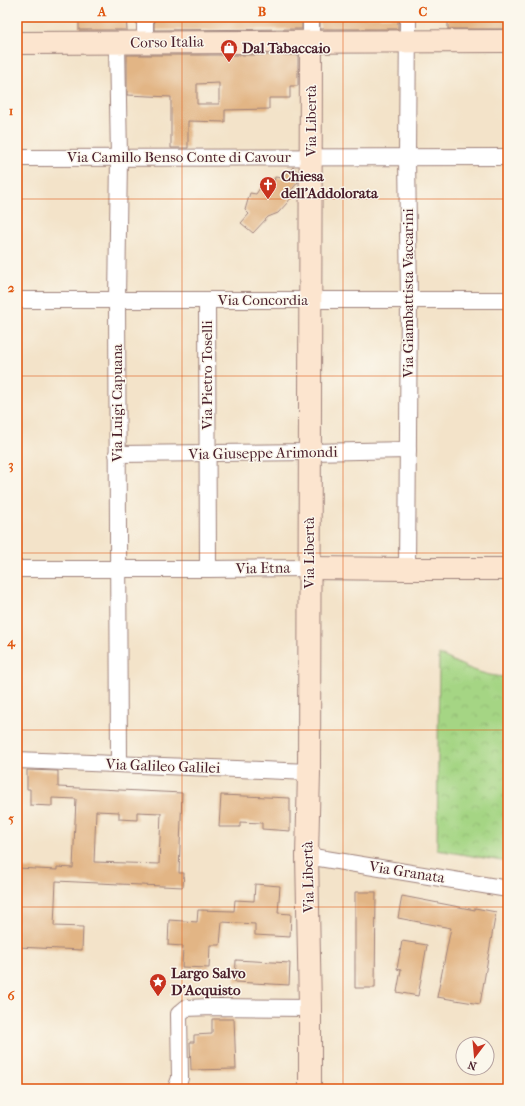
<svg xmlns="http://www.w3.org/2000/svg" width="525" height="1106" viewBox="0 0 525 1106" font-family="'IM FELL French Canon',serif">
<defs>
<pattern id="park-crowns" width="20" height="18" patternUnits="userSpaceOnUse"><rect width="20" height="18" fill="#a5d584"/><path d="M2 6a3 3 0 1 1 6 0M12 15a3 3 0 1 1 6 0" fill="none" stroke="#90b672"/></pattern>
</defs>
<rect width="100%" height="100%" fill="#fbf7ec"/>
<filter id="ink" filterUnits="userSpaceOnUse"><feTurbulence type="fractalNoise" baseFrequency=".025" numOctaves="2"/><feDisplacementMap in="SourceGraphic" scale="8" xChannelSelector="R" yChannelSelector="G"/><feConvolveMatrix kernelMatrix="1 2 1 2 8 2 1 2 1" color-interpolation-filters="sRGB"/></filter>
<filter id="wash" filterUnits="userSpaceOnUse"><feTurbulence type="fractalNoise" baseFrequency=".012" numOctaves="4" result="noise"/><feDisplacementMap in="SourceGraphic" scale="16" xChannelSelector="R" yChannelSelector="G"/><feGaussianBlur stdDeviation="0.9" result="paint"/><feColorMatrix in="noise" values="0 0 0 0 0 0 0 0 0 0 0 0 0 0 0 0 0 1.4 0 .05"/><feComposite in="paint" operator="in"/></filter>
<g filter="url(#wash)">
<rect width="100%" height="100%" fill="#f3e3c9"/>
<path fill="url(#park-crowns)" stroke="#787a58" d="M439 654C461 665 483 677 508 677V862L437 850Z"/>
<g id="blocks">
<g fill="#e2b585" fill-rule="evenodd">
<path d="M79 17H126L127 30H79Z"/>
<path d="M154 17H302V29L154 30Z"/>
<rect x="320" y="17" width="78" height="12"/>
<rect x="448" y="17" width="60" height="12"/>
<path d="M127 55H298V86H290V98H269V109L225 110V122L188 121V148H171V97L127 95ZM219 83V104H197V84Z"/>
<path d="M293 167 298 172V182L290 192V199L288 202 278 213 268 217 253 233 241 223 249 214 245 210 250 193 256 194 260 188 267 182 273 185 275 177 282 178Z"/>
<path d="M27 770 58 771V787L182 793 179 873H184L183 887 56 881 54 926 83 927 82 950 17 947V868L57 870V867L73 868 76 799 52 798V806L30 805V789H27ZM96 811 119 812V819L137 820V812L161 813 159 864 94 862Z"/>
<path d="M221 795 290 798V831L262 829V823L240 822V827H219Z"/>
<path d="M255 884 280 886 278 913 291 914 290 937 255 935V924L222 922 220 945H210L209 968 182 967 183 946 168 945 169 920 197 922 198 910 234 911 235 900 254 901Z"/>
<path d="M355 892H376L375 988H355Z"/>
<path d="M402 896 475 910V908L496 912 480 1004 437 997 451 928 398 918Z"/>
<path d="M402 941 427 945 418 996 397 992 401 970 397 969Z"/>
<path d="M236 960 290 963 289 985 235 982Z"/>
<path d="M212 1019H234L236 1069 191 1070 190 1042H194V1035L212 1034Z"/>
</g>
</g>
</g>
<g filter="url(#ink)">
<use href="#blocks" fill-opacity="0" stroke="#9e817a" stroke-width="1"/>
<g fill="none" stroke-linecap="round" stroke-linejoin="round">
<defs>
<g id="street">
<path d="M145 17V42"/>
<path d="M311 17V42"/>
<path d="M117 43 119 158 117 300 119 764"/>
<path d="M17 158 508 157"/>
<path d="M17 300H508"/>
<path d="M207 300 208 569"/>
<path d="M117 454 310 452 408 450"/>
<path d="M17 569H208L309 568"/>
<path d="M407 569 409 299 407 157 408 17"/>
<path d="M17 760 309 772"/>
<path d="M307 856 508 889"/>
<path d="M176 1089 180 1078 179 1014 186 1008 212 1007 310 1008"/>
</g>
<g id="secondary">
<path d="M17 43 508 41"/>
<path d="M309 568 407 569H508"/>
<path d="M310 1089V1008L307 856 309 772 311 42"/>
</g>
</defs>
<use href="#street" stroke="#9e817a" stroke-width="18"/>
<use href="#secondary" stroke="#9e817a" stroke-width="24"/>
<use href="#street" stroke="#fff" stroke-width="16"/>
<use href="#secondary" stroke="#fce5cf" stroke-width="22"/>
</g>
</g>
<path fill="none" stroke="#e0560e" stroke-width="1" stroke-opacity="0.55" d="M182 17V1089M343 17V1089M17 199H508M17 376H508M17 553H508M17 730H508M17 907H508"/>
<defs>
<symbol id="shop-pin" viewBox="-11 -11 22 30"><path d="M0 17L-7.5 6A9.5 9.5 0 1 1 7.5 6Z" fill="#c8321e" stroke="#fbf7ec"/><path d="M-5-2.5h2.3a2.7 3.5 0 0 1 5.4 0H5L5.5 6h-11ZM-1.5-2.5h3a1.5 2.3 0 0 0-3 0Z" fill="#fff"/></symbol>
<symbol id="church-pin" viewBox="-11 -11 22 30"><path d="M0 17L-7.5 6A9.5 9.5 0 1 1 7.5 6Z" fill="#c8321e" stroke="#fbf7ec"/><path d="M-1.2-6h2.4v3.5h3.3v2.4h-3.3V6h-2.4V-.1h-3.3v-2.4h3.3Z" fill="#fff"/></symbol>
<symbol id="sight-pin" viewBox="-11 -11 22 30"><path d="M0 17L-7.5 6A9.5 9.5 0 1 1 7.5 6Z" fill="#c8321e" stroke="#fbf7ec"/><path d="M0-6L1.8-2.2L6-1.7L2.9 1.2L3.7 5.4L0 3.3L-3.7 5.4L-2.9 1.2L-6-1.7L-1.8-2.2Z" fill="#fff"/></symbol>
</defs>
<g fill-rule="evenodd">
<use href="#shop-pin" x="219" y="38" width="20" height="27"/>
<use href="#church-pin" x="258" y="175" width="20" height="27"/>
<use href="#sight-pin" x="148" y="972" width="20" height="27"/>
</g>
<g text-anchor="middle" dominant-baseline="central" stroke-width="3" stroke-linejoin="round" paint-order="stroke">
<g font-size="15" fill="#4a1f2b" stroke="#fbf7ec">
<text transform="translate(167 42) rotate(-1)">Corso Italia</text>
<text transform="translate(311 121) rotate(-90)">Via Libertà</text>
<text x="179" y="157">Via Camillo Benso Conte di Cavour</text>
<text transform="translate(408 293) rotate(-90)">Via Giambattista Vaccarini</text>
<text x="263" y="300">Via Concordia</text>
<text transform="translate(207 375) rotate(-90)">Via Pietro Toselli</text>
<text transform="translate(117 403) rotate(-90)">Via Luigi Capuana</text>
<text transform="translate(263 453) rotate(-1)">Via Giuseppe Arimondi</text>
<text transform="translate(309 553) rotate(-90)">Via Libertà</text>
<text transform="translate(263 568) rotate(-1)">Via Etna</text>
<text transform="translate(163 766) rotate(2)">Via Galileo Galilei</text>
<text transform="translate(407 872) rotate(9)">Via Granata</text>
<text transform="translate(308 877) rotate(-91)">Via Libertà</text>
</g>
<g font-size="15" font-weight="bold" fill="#4a1f2b" stroke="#fbf7ec" text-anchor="start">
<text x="242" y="48">Dal Tabaccaio</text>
<text x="281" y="176">Chiesa<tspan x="281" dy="17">dell'Addolorata</tspan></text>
<text x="171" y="973">Largo Salvo<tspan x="171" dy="17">D'Acquisto</tspan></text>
</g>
</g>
<rect width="525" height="1106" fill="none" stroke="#fbf7ec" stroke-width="44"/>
<g transform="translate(475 1056) rotate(196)"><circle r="19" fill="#fbf7ec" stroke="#b4a19f"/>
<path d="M0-3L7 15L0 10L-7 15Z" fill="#c8321e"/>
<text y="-6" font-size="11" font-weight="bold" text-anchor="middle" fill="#4a1f2b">N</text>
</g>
<rect x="22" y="22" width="481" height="1062" fill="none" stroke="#e0560e" stroke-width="1.5"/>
<g font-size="13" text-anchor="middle" font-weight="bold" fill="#e0560e">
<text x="102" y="16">A</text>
<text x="262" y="16">B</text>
<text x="423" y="16">C</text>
<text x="11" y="115">1</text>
<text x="11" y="292">2</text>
<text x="11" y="469">3</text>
<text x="11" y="646">4</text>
<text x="11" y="823">5</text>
<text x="11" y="1000">6</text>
</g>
</svg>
